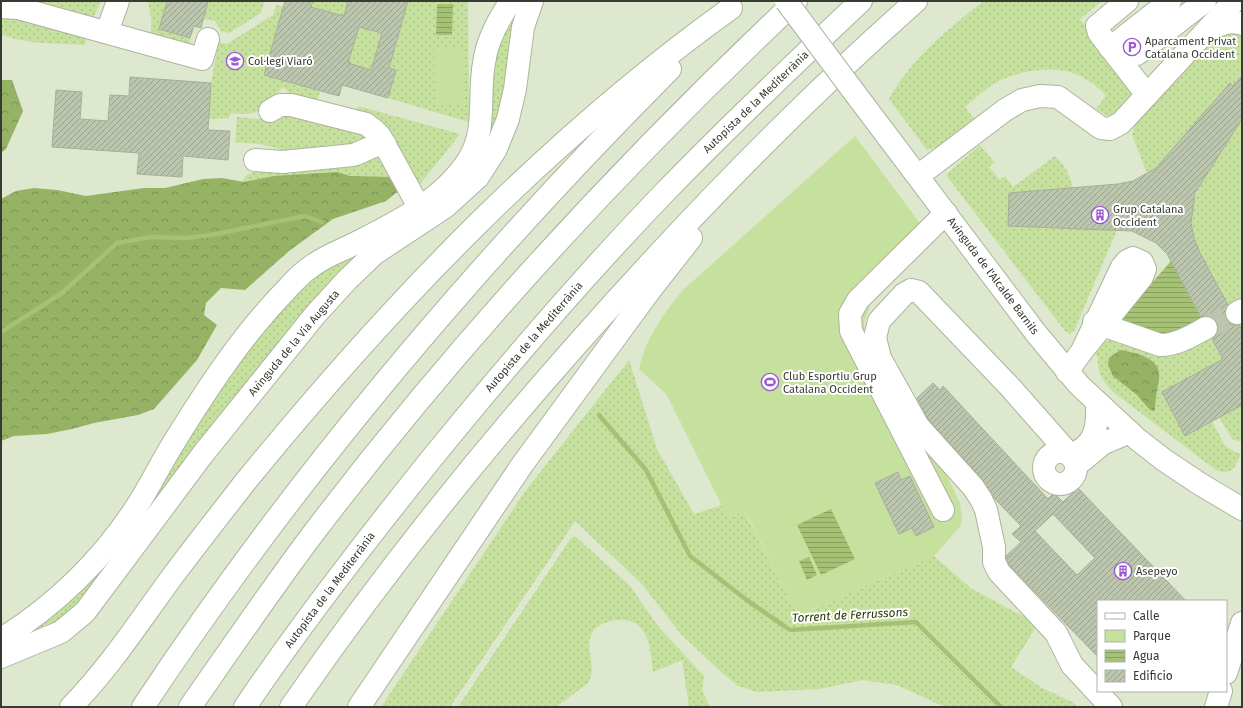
<svg xmlns="http://www.w3.org/2000/svg" width="1243" height="708" viewBox="0 0 1243 708" font-family="'Fira Sans',sans-serif">
<defs>
<pattern id="grass-dots" width="8" height="8" patternUnits="userSpaceOnUse"><rect width="8" height="8" fill="#c6e09e"/><path d="M2 2h.1M6 6h.1" fill="none" stroke="#abc189" stroke-width="1.8" stroke-linecap="round"/></pattern>
<pattern id="forest-crowns" width="20" height="18" patternUnits="userSpaceOnUse"><rect width="20" height="18" fill="#95b265"/><path d="M2 6a3 3 0 1 1 6 0M12 15a3 3 0 1 1 6 0" fill="none" stroke="#7a9254"/></pattern>
<pattern id="water-rules" width="6" height="5" patternUnits="userSpaceOnUse"><rect width="6" height="5" fill="#a5c274"/><path d="M0 2.5h6" fill="none" stroke="#879f60"/></pattern>
<pattern id="building-hatch" width="6" height="6" patternUnits="userSpaceOnUse"><rect width="6" height="6" fill="#bcc6ae"/><path d="M-1 1l2-2M0 6l6-6M5 7l2-2" fill="none" stroke="#9aa28e"/></pattern>
</defs>
<rect width="100%" height="100%" fill="#dee8cf"/>
<g fill="url(#grass-dots)">
<path d="M18 1H101L93 18Z"/>
<path d="M148 1H167L159 29 190 38 189 45 151 35V17Z"/>
<path d="M208 1H261L264 2 261 13 229 33 221 31 215 21 203 19Z"/>
<path d="M313 1H348L344 16 311 7Z"/>
<path d="M391 1 371 70 343 80 359 27Z"/>
<path d="M408 1H468L469 122 388 98 396 70 389 68Z"/>
<path d="M521 1 509 69 492 139 486 135 495 47Z"/>
<path d="M983 1H1102L1080 19 1125 75 1136 95 1117 114 1108 116 1096 109 1106 96C1096 84 1081 74 1065 71 1047 67 1016 72 999 81 987 88 976 97 965 107L976 121 942 146 927 150 889 99C913 56 946 32 983 1Z"/>
<path d="M276 5 284 7 264 75 320 91 316 106 299 103 283 87C262 108 263 117 231 113L229 118 209 119 211 83 219 42 227 44 273 15Z"/>
<path d="M1 12 87 32 85 45C58 43 26 45 1 34Z"/>
<path d="M1228 31 1242 33V72L1233 86 1230 83 1169 154 1156 168 1147 173 1132 135 1136 120 1209 43Z"/>
<path d="M358 106 460 134 417 188 355 118Z"/>
<path d="M293 112 370 137 363 145 290 155 276 148 259 144 235 142 237 117 257 119Z"/>
<path d="M1242 119V331L1199 251C1195 242 1191 232 1191 222 1191 185 1222 149 1242 119Z"/>
<path d="M980 145 994 162 989 167 1000 180 1005 176 1013 187 1055 156C1066 168 1069 172 1073 188L1010 193 1008 225 1117 230 1074 331 1069 334 1065 331 946 175Z"/>
<path d="M381 154 401 186 240 184 247 175 258 169Z"/>
<path d="M377 241 80 603 61 619 24 634 59 606 224 380 311 274Z"/>
<path d="M1210 335 1223 359 1162 393 1185 436 1212 421 1225 446 1241 455C1234 468 1232 476 1216 470L1113 392C1103 381 1097 373 1098 357L1093 352 1103 342 1112 339Z"/>
<path d="M629 360 657 449 694 514 722 505 728 518 744 511 798 616 934 556 972 589 1038 624 1011 667 1042 688 1072 702 1078 707H945L897 685 862 680 820 689 757 692 738 686 721 672 680 633 642 584 575 521 450 707H381L526 490Z"/>
<path d="M1242 405V442L1232 439 1219 417Z"/>
<path d="M575 536 630 586 658 626 704 676 702 690 710 707H689L682 660 653 672C650 649 650 619 619 620 612 620 602 623 596 628 580 644 599 667 588 683L556 707H458L571 538Z"/>
</g>
<g fill="url(#forest-crowns)">
<path d="M1 80H12L23 111 6 149 1 153Z"/>
<path d="M337 172 350 176 390 177 401 186V189L386 201 333 219 289 251 245 290 221 288 206 303 204 315 217 325 197 360 154 409 138 415 94 423 72 429 47 434 14 436 1 441V199L16 191 34 188 57 190 86 196 144 188H165L203 179 222 178 244 182 274 176Z"/>
<path d="M1120 350C1137 353 1163 358 1159 380 1157 391 1155 399 1155 411L1150 410 1137 395 1113 376 1108 365 1109 358Z"/>
</g>
<g fill="#c6e09e">
<path d="M434 49H463L464 105 435 106Z"/>
<path d="M855 136 934 242 871 303 864 322 865 340 916 435 935 462 944 470 960 503 962 519 960 527 934 556 798 616 745 511 728 518 667 395 639 369C646 338 663 314 683 290Z"/>
</g>
<g fill="url(#water-rules)">
<path d="M437 4H453L452 35H436Z"/>
<path d="M1171 261 1202 320 1192 326 1159 337 1122 323 1121 318Z"/>
<path d="M831 509 855 559 821 575 797 525Z"/>
<path d="M809 557 817 575 807 580 799 561Z"/>
</g>
<g fill="none" stroke-linecap="round" stroke-linejoin="round">
<g stroke="#a5c274" stroke-width="4.5">
<path d="M1 332 62 293 117 243 151 237 186 238 211 235 305 216 322 222"/>
<path d="M599 415 646 470 690 556 748 601 790 630 916 622 1001 707"/>
</g>
</g>
<g fill="url(#building-hatch)" stroke="#a6af98" fill-rule="evenodd">
<path d="M167 1H208L201 28 194 26 190 38 159 29Z"/>
<path d="M285 1H313L311 7 344 16 348 1H408L389 68 396 70 388 98 342 85 339 96 264 75ZM359 27 382 33 371 70 348 63Z"/>
<path d="M1242 75V119L1195 193 1191 223 1194 238 1199 251 1228 305 1225 313 1226 319 1231 324 1239 325 1242 330V405L1185 436 1162 392 1223 359 1212 339 1216 335 1218 329 1217 322 1212 317 1207 316 1201 317 1167 254 1156 243 1132 231 1008 226 1009 193 1118 184 1133 181 1156 168 1230 83 1233 86Z"/>
<path d="M130 77 211 83 208 130 230 131 228 160 183 156 182 177 137 174 139 153 52 147 56 90 82 92 80 119 108 121 110 95 129 96Z"/>
<path d="M933 383 940 390 943 386 1048 499 1054 493 1063 502 1078 488 1186 601H1098V657L1009 565 1006 556 1021 542 1012 534 1021 526 994 498 982 479 928 419 917 398ZM1053 514 1095 558 1077 575 1035 531Z"/>
<path d="M898 472 901 480 910 476 934 527 916 536 912 528 899 534 875 483Z"/>
</g>
<g fill="none" stroke-linecap="round" stroke-linejoin="round">
<path stroke="#bdc5b0" stroke-width="22" stroke-dasharray="22 11" stroke-linecap="butt" d="M1206 328 1237 313"/>
<defs>
<g id="minor">
<path d="M1127 1 1097 26 1099 33 1147 95"/>
<path d="M1 7 18 8 202 59 208 39"/>
<path d="M107 32 118 1"/>
<path d="M1208 32C1217 25 1231 19 1242 24"/>
<path d="M1110 48 1170 1"/>
<path d="M1137 54 1205 1"/>
<path d="M854 92 1035 332 1079 385 1137 439 1164 460 1200 484 1242 509"/>
<path d="M270 111 280 105H291L366 124 374 130 380 136 419 207"/>
<path d="M255 160 283 162 353 155C364 152 373 144 385 144"/>
<path d="M918 176 1005 110 1022 100 1040 96 1058 97 1101 128 1110 129 1121 123 1234 1"/>
<path d="M1237 313 1242 310"/>
<path d="M1094 322 1160 345C1177 345 1191 336 1206 328"/>
<path d="M1067 372 1082 351 1142 277 1145 269 1142 262 1133 258 1127 261 1122 267 1082 351"/>
<path d="M1097 403C1098 427 1096 446 1070 455L1010 387 919 292 911 290 904 294 879 321 875 338 880 358 918 426 973 487 981 499 986 510 994 547V562L999 572 1056 633 1072 665 1111 707"/>
<circle cx="1060" cy="468" r="16"/>
<path d="M1083 460 1102 444 1130 432"/>
<path d="M943 510 851 331 850 314 858 300 946 213"/>
<path d="M1 639C55 606 103 559 137 506 151 484 162 461 176 439 208 387 244 333 287 289 295 280 303 272 312 266 324 257 337 252 350 246 393 224 443 201 469 159 487 130 478 94 484 63 487 40 498 20 511 1"/>
<path d="M1 657 61 632 85 612 203 454 315 315 347 280 374 254 445 207 478 177 496 149 508 119 515 89 523 27 532 1"/>
<path d="M1226 673 1242 623"/>
<path d="M1216 707 1221 691"/>
</g>
<g id="highway">
<path d="M71 707C110 667 139 622 172 577 196 545 221 513 246 481 389 306 547 140 731 8"/>
<path d="M143 707C296 476 475 265 670 69"/>
<path d="M190 707C229 651 268 594 309 539 455 346 620 167 796 1"/>
<path d="M245 707C303 621 367 539 432 458 506 367 583 277 665 192 728 127 794 64 861 1"/>
<path d="M291 707C379 579 476 458 579 342 685 222 796 107 916 1"/>
<path d="M359 707 522 465 651 289 691 238"/>
</g>
</defs>
<use href="#minor" stroke="#abb59d" stroke-width="24"/>
<use href="#highway" stroke="#abb59d" stroke-width="24"/>
<use href="#minor" stroke="#fff" stroke-width="22"/>
<use href="#highway" stroke="#fff" stroke-width="22"/>
<defs>
<path id="minor-bridge" d="M786 1 854 92"/>
</defs>
<use href="#minor-bridge" stroke="#abb59d" stroke-width="24" stroke-linecap="butt"/>
<use href="#minor-bridge" stroke="#fff" stroke-width="22"/>
</g>
<defs>
<symbol id="parking-ring" viewBox="-11 -11 22 22"><circle r="9.5" fill="#fff" stroke="#9a5bd2" stroke-width="1.5"/><path d="M-3.5-5.5H1a3.5 3.5 0 0 1 0 7H-1V5.5H-3.5ZM-1-3.4V-.6H.8a1.4 1.4 0 0 0 0-2.8Z" fill="#9a5bd2"/></symbol>
<symbol id="school-ring" viewBox="-11 -11 22 22"><circle r="9.5" fill="#fff" stroke="#9a5bd2" stroke-width="1.5"/><path d="M0-5L7-2L0 1L-7-2ZM-4 1L0 2.5L4 1V4Q0 6-4 4Z" fill="#9a5bd2"/></symbol>
<symbol id="building-ring" viewBox="-11 -11 22 22"><circle r="9.5" fill="#fff" stroke="#9a5bd2" stroke-width="1.5"/><path d="M-4-6H4V6H1V3H-1V6H-4ZM-2.5-4.3h1.7v1.8h-1.7ZM.8-4.3h1.7v1.8H.8ZM-2.5-1h1.7V.8h-1.7ZM.8-1h1.7V.8H.8Z" fill="#9a5bd2"/></symbol>
<symbol id="stadium-ring" viewBox="-11 -11 22 22"><circle r="9.5" fill="#fff" stroke="#9a5bd2" stroke-width="1.5"/><path d="M0-5a6.5 5 0 1 0 0 10a6.5 5 0 1 0 0-10ZM-3.5-1.8h7v3.6h-7Z" fill="#9a5bd2"/></symbol>
</defs>
<g fill-rule="evenodd">
<use href="#parking-ring" x="1122" y="37" width="20" height="20"/>
<use href="#school-ring" x="225" y="51" width="20" height="20"/>
<use href="#building-ring" x="1090" y="205" width="20" height="20"/>
<use href="#stadium-ring" x="760" y="372" width="20" height="20"/>
<use href="#building-ring" x="1113" y="561" width="20" height="20"/>
</g>
<g text-anchor="middle" dominant-baseline="central" stroke-width="4" stroke-linejoin="round" paint-order="stroke">
<g font-size="11" fill="#373b32" stroke="#fff" text-anchor="start">
<text x="1145" y="41">Aparcament Privat<tspan x="1145" dy="13">Catalana Occident</tspan></text>
<text x="248" y="61">Col·legi Viaró</text>
<text x="1113" y="209">Grup Catalana<tspan x="1113" dy="13">Occident</tspan></text>
<text x="783" y="376">Club Esportiu Grup<tspan x="783" dy="13">Catalana Occident</tspan></text>
<text x="1136" y="571">Asepeyo</text>
</g>
<g font-size="11" fill="#373b32" stroke="#fff">
<text transform="translate(756 102) rotate(-44)">Autopista de la Mediterrània</text>
<text transform="translate(993 276) rotate(53)">Avinguda de l'Alcalde Barnils</text>
<text transform="translate(534 337) rotate(-49)">Autopista de la Mediterrània</text>
<text transform="translate(294 343) rotate(-50)">Avinguda de la Via Augusta</text>
<text transform="translate(330 590) rotate(-53)">Autopista de la Mediterrània</text>
</g>
<g font-size="12" font-style="italic" fill="#2a3c00" stroke="#fff">
<text transform="translate(850 615) rotate(-3)">Torrent de Ferrussons</text>
</g>
</g>
<rect width="1243" height="708" fill="none" stroke="#373b32" stroke-width="4"/>
<rect x="1097" y="600" width="130" height="92" fill="#ffffff" stroke="#afb1ad"/>
<rect x="1105" y="613" width="20" height="6" fill="#ffffff" stroke="#afb1ad"/>
<text x="1133" y="620" font-size="12" fill="#373b32">Calle</text>
<rect x="1105" y="630" width="20" height="12" fill="#c6e09e" stroke="#afb1ad"/>
<text x="1133" y="640" font-size="12" fill="#373b32">Parque</text>
<rect x="1105" y="650" width="20" height="12" fill="url(#water-rules)" stroke="#afb1ad"/>
<text x="1133" y="660" font-size="12" fill="#373b32">Agua</text>
<rect x="1105" y="670" width="20" height="12" fill="url(#building-hatch)" stroke="#afb1ad"/>
<text x="1133" y="680" font-size="12" fill="#373b32">Edificio</text>
</svg>
